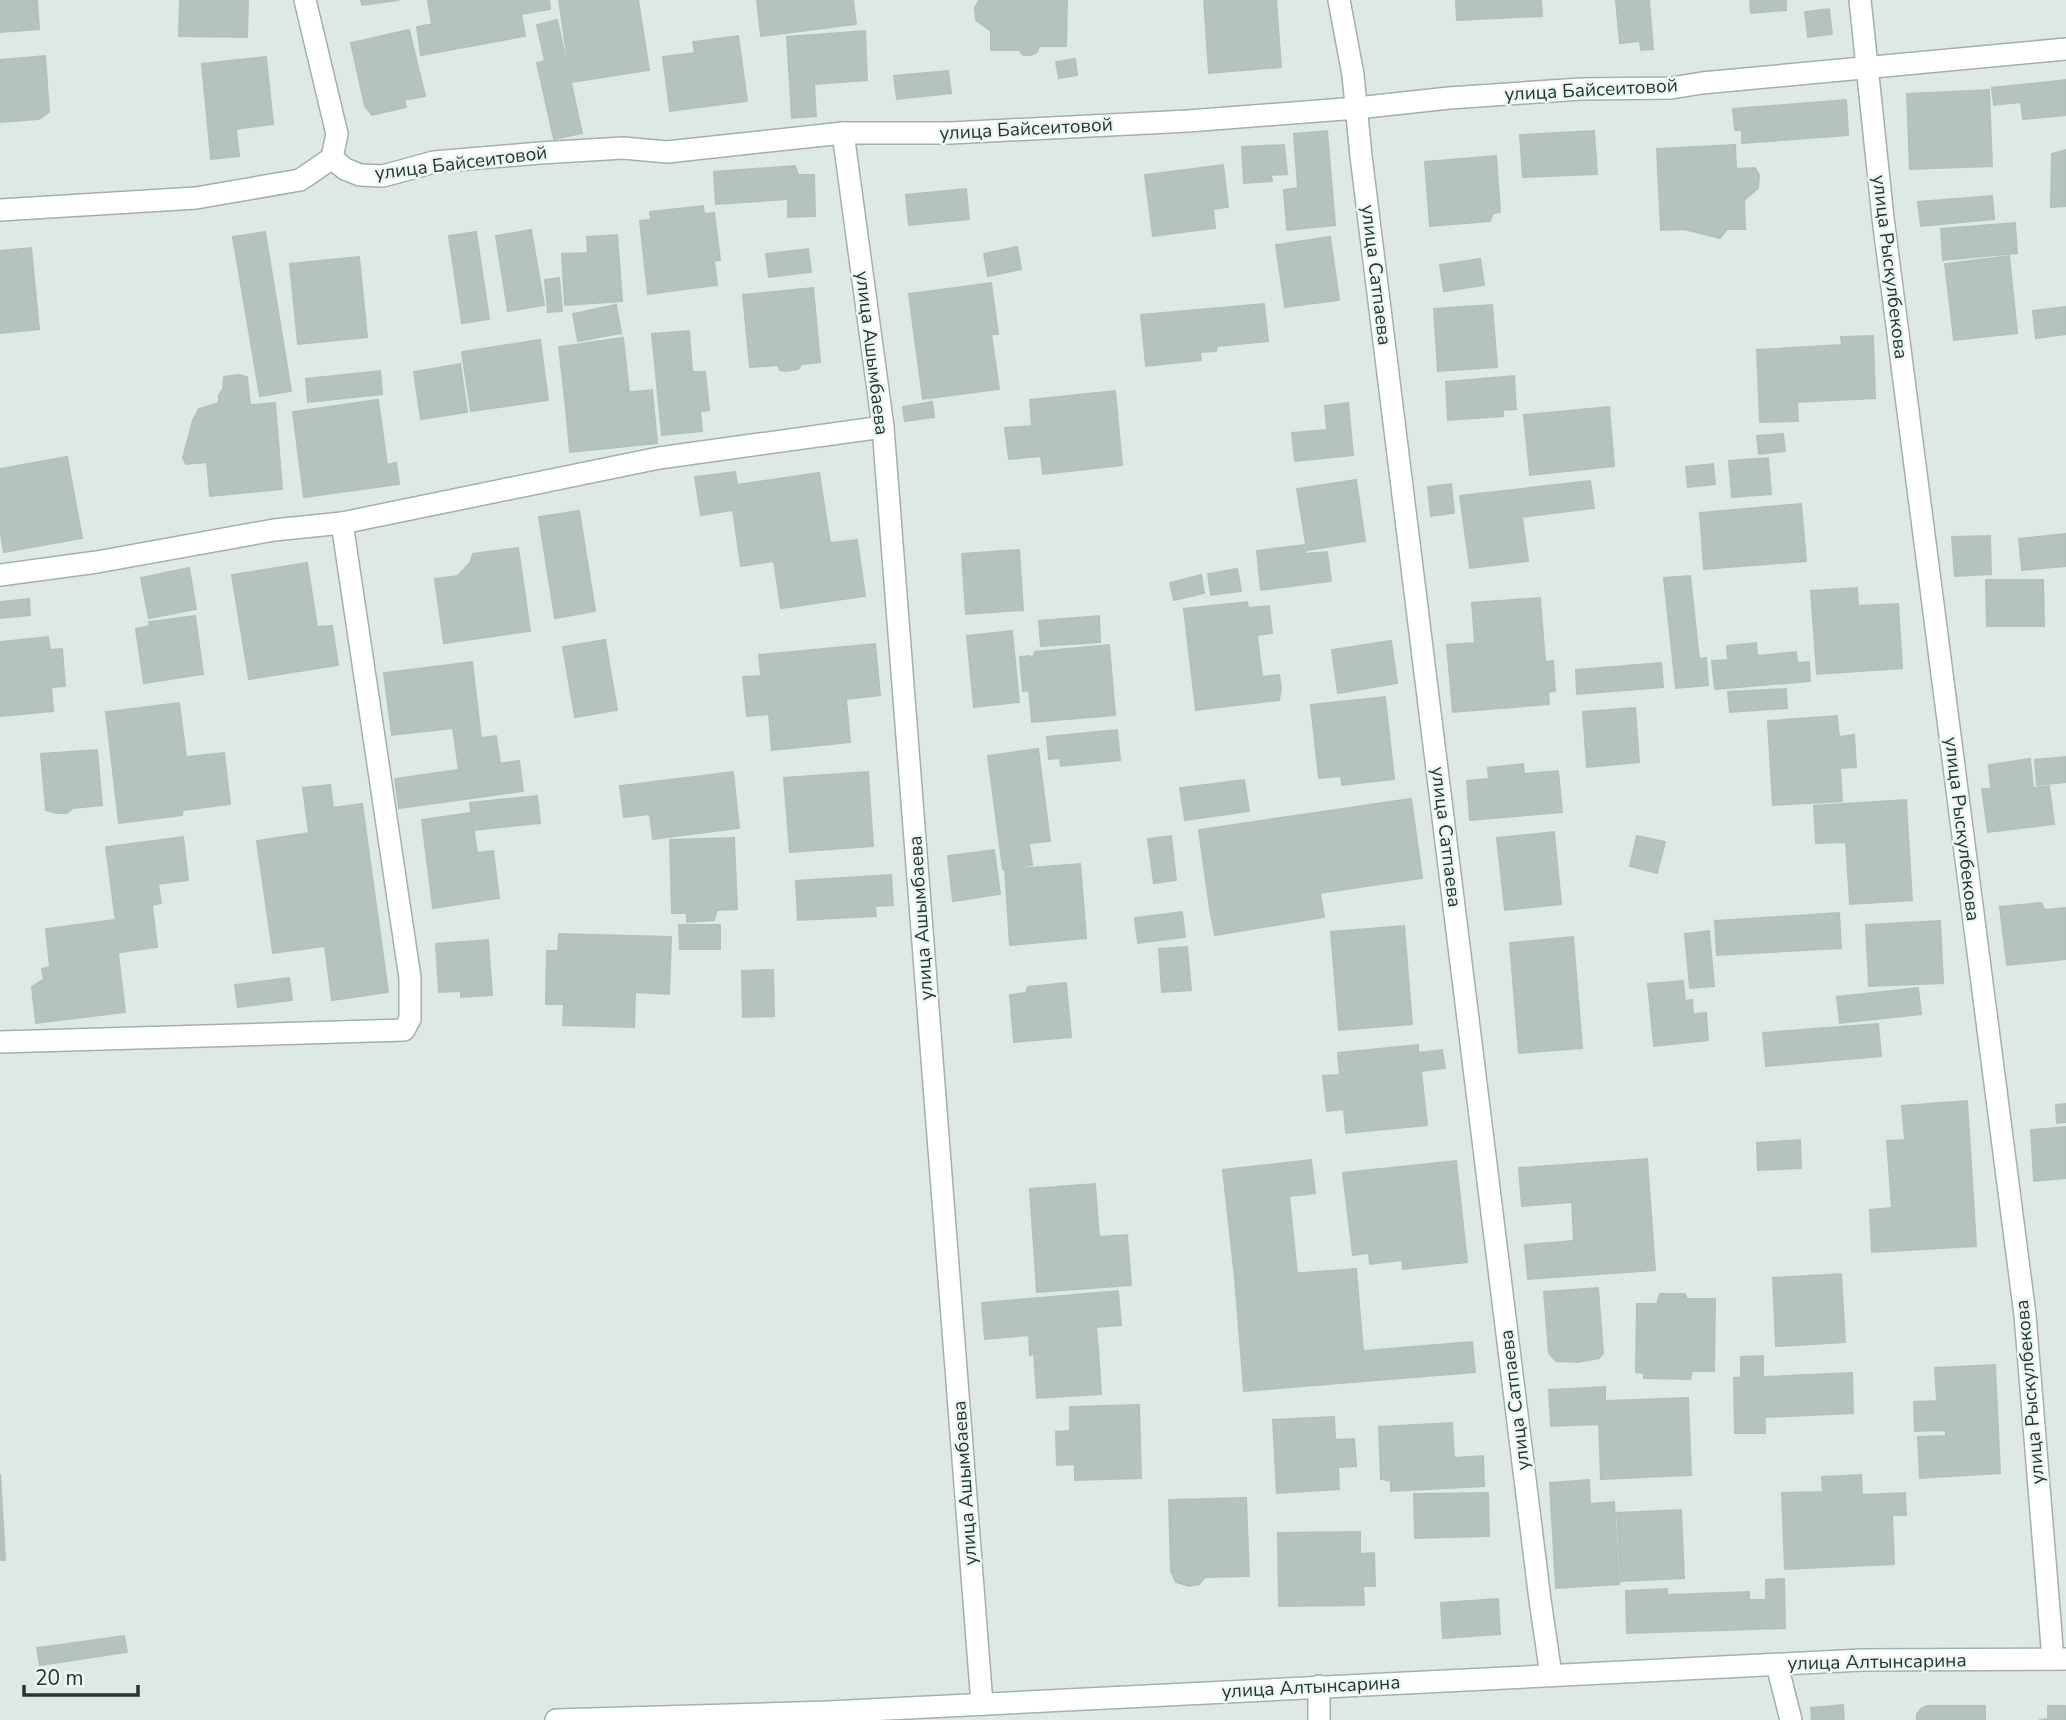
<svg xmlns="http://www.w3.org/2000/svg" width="2066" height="1720" viewBox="0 0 2066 1720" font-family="'Nunito Sans',sans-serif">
<rect width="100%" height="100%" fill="#dee9e4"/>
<g fill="#b4c4bd" stroke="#b1c2bb" stroke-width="2">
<path d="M0 0H37L39 29 0 32Z"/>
<path d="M180 0H248L247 37 179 36Z"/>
<path d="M361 0H399L362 5Z"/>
<path d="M435 0H549L550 9 466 24 465 18 432 24 428 1Z"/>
<path d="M559 0H638L649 70 571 82Z"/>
<path d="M757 0H853L856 24 761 36Z"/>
<path d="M979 0H1067L1066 46H1039L1037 52 1031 55H1023L1019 50H991V31L976 20 975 8Z"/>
<path d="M1204 0H1276L1281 67 1209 73Z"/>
<path d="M1456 0H1541L1542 16 1457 20Z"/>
<path d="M1616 0H1649L1653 49 1641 50 1640 41 1620 43Z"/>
<path d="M1750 0H1786V10L1751 13Z"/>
<path d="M1829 9 1832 34 1808 37 1805 12Z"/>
<path d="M521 14 525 36 421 55 417 27 465 18 466 24Z"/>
<path d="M557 20 582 133 554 139 537 63 545 61 537 25Z"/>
<path d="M409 30 425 96 404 100 406 107 372 115 365 106 351 43Z"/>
<path d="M865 31 867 80 814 84 816 116 792 118 787 37Z"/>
<path d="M738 36 747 101 670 111 663 57 695 53 693 42Z"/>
<path d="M45 56 49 112 39 119 0 122V60Z"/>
<path d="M266 57 273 124 236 129 239 156 211 159 202 64Z"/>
<path d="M1075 59 1077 75 1059 78 1056 62Z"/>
<path d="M948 71 951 93 897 99 894 76Z"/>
<path d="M2066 80V115L2023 119 2021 102 1994 105 1992 88Z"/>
<path d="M1989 90 1992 166 1910 169 1907 94Z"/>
<path d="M1846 100 1848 135 1742 143V130H1735L1733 109Z"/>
<path d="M1327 131 1335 225 1287 230 1284 190 1298 188 1294 134Z"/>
<path d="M1594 131 1597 174 1523 177 1520 135Z"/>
<path d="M1284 145 1287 174 1271 175 1272 181 1244 183 1242 147Z"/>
<path d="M1735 145 1736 169 1755 168 1759 175 1758 188 1744 200 1745 229H1727L1720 238 1684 229 1661 230 1657 149Z"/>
<path d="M2066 150V206L2051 207 2052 154Z"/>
<path d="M1496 156 1500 212 1493 213 1490 221 1430 226 1425 162Z"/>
<path d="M1223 165 1228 207 1213 209 1215 228 1153 236 1145 175Z"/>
<path d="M795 166 798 175H814L815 216 788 217V199L716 204 714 172Z"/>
<path d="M966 189 969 219 909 225 906 195Z"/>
<path d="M1992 196 1994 219 1921 226 1918 202Z"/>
<path d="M703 206 704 214 714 213 720 260 714 261 717 285 648 294 640 221 651 220 650 212Z"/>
<path d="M2015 223 2017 253 1943 260 1941 229Z"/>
<path d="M531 230 544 305 508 311 496 236Z"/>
<path d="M265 232 291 391 260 396 233 237Z"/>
<path d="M476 232 489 319 462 323 449 236Z"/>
<path d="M617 235 622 301 565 305 562 254 588 253 587 237Z"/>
<path d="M1330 237 1339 300 1285 307 1276 245Z"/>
<path d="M1017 247 1021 269 988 276 984 254Z"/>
<path d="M31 248 39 329 0 333V251Z"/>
<path d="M808 249 811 272 769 277 766 254Z"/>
<path d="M2009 256 2017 333 1954 340 1945 264Z"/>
<path d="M359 257 367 337 298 344 290 264Z"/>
<path d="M1480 259 1484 285 1444 291 1440 265Z"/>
<path d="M559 278 562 311 548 312 545 280Z"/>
<path d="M991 283 998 334H991L999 389 923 399 909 294Z"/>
<path d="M813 288 820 362 802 364 798 369 786 371 780 370 778 365 750 367 743 295Z"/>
<path d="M1264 304 1268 341 1217 346 1216 351 1200 352 1201 360 1146 366 1141 315Z"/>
<path d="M616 305 621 333 578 341 573 314Z"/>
<path d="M1492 305 1497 367 1438 371 1434 309Z"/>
<path d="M2066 307V334L2036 338 2033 311Z"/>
<path d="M689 331 692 372H705L709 410 700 411 702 431 662 435 652 334Z"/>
<path d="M1873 336 1875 398 1797 402 1798 421 1760 422 1757 350 1842 345 1841 337Z"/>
<path d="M623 338 629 392 565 399 559 347Z"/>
<path d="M540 340 548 400 471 411 462 352Z"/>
<path d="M460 364 467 412 421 419 414 372Z"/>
<path d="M380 371 382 394 308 402 306 379Z"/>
<path d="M239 375 247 377 250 405 275 403 282 489 210 496 207 462 186 464 183 458 193 420 199 409 219 403V395L223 389 224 377Z"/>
<path d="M1514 376 1516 409 1503 410V416L1448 420 1446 382Z"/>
<path d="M652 390 657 443 570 452 565 399Z"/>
<path d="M1115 391 1122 465 1043 474 1041 456 1009 459 1005 428 1032 426 1030 400Z"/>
<path d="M378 400 387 465 396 463 399 484 304 497 293 412Z"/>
<path d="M932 402 934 417 905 421 903 407Z"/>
<path d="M1348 403 1353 455 1295 461 1292 433 1327 430 1325 406Z"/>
<path d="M1609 407 1614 466 1530 475 1524 415Z"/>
<path d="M1783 434 1785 451 1759 454 1757 436Z"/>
<path d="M67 457 82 538 4 552 0 529V469Z"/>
<path d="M1768 458 1771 494 1732 497 1729 461Z"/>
<path d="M1713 464 1715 484 1688 487 1686 467Z"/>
<path d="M735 472 737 485 819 473 830 543 857 540 865 596 781 608 774 561 741 566 733 510 701 515 695 477Z"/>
<path d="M1356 480 1365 541 1307 550 1297 489Z"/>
<path d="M1590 481 1594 508 1522 517 1528 561 1470 568 1460 496Z"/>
<path d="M1451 484 1454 513 1431 516 1428 487Z"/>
<path d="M1801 504 1806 561 1704 569 1700 513Z"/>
<path d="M579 511 595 611 555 618 539 517Z"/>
<path d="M2066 534V566L2022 570 2019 539Z"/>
<path d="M1990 536 1991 574 1955 576 1952 537Z"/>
<path d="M1304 545 1305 554 1327 552 1331 581 1261 590 1257 551Z"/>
<path d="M518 548 530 631 444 643 435 579 458 576 470 563 473 554Z"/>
<path d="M1019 550 1023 610 966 614 962 554Z"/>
<path d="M307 563 317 627 332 626 338 665 249 679 232 575Z"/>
<path d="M189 568 196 609 149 618 141 578Z"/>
<path d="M1237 569 1241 591 1211 595 1208 574Z"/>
<path d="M1201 575 1204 593 1174 600 1170 583Z"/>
<path d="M1690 576 1699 659 1706 658 1708 685 1676 688 1664 578Z"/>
<path d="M1986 580H2043L2044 626H1987Z"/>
<path d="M1857 588 1858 606 1898 604 1902 668 1817 674 1811 591Z"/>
<path d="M1540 598 1545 662 1553 661 1555 691 1548 692 1549 704 1453 712 1447 645 1475 643 1472 603Z"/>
<path d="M29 599 30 615 0 618V602Z"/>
<path d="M1247 602 1248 608 1269 606 1272 633 1257 635 1262 677 1279 675 1281 688 1279 700 1196 710 1184 609Z"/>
<path d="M195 616 203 674 144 683 136 629 150 626 149 622Z"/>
<path d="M1099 616 1100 642 1041 646 1039 621Z"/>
<path d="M1012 631 1019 702 974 707 967 636Z"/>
<path d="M48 637 50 650 62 649 65 686 51 687 53 711 0 716V642Z"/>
<path d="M605 640 617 710 575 717 563 647Z"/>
<path d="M1391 641 1397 683 1338 693 1332 650Z"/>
<path d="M1756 643 1757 656 1796 652 1797 663 1809 662 1810 681 1715 689 1712 661 1728 660 1727 646Z"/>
<path d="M875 644 880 695 846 699 850 742 772 750 769 714 747 716 743 677 761 676 759 655Z"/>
<path d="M1109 645 1115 715 1032 722 1029 690 1023 691 1020 657 1030 656 1032 660 1035 652Z"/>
<path d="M472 662 481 738 496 736 500 764 459 770 453 728 392 735 384 673Z"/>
<path d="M1661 663 1663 687 1577 694 1576 670Z"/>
<path d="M1786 689 1787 708 1730 712 1728 692Z"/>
<path d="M1385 697 1394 779 1342 785 1341 776 1319 778 1311 705Z"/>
<path d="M179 703 186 757 224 753 230 804 183 810 182 815 119 823 106 712Z"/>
<path d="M1635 708 1639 762 1587 767 1583 712Z"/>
<path d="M1837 716 1839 737 1854 735 1856 767 1840 768 1842 801 1773 805 1768 721Z"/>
<path d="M1117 730 1120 760 1061 766 1060 758 1049 759 1047 737Z"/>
<path d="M1038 749 1050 841 1029 843 1032 865 1003 869 988 756Z"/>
<path d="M97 750 102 805 73 808 67 813H57L46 810 41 754Z"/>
<path d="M2066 757V782L2037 785 2035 760Z"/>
<path d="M2030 759 2033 788 2049 786 2054 824 1988 832 1982 789H1991L1989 765Z"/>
<path d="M519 761 523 791 399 808 395 779Z"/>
<path d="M1523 764 1524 774 1558 771 1562 812 1470 820 1467 781 1489 779 1488 768Z"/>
<path d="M733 772 739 828 653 839 650 814 624 817 620 786Z"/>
<path d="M868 772 873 846 790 852 784 778Z"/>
<path d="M1244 780 1249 811 1185 820 1180 788Z"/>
<path d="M330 785 333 808 362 804 388 992 332 1000 325 946 273 953 257 841 309 833 303 788Z"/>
<path d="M537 796 540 823 473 830 470 803Z"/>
<path d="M1411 799 1422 878 1210 909 1199 830Z"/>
<path d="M1906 800 1912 900 1850 904 1846 842 1816 843 1814 806Z"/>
<path d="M471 813 477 853 493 851 499 898 433 908 422 820Z"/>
<path d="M1554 832 1561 904 1505 910 1497 838Z"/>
<path d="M1171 836 1176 880 1154 883 1148 839Z"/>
<path d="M1637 836 1665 842 1657 873 1630 866Z"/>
<path d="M183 837 188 880 158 884 161 903 152 905 157 947 120 952 106 847Z"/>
<path d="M734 838 737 909 717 910 714 920 687 922V913H672L670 840Z"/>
<path d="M994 850 1000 894 953 901 948 856Z"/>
<path d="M1080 864 1086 938 1010 945 1005 870Z"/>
<path d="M891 875 893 905 875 906 876 916 798 920 796 881Z"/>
<path d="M1320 893 1324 917 1215 935 1210 909Z"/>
<path d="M2041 903 2045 910 2066 908V959L2007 965 2000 907Z"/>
<path d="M1182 912 1185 937 1138 943 1135 918Z"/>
<path d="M1839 913 1841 948 1717 955 1715 921Z"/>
<path d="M114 920 125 1012 36 1023 32 987 44 979 42 969 50 967 46 929Z"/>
<path d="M1940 921 1943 983 1869 986 1866 925Z"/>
<path d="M679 925H720V949H680Z"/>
<path d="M1404 926 1412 1024 1339 1030 1331 932Z"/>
<path d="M1709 931 1714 986 1690 988 1685 934Z"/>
<path d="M559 934 671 937 669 994 635 992 634 1027 563 1025 564 1004H546L547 951H558Z"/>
<path d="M1573 937 1582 1048 1519 1053 1510 943Z"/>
<path d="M488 940 492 995 461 997V991L439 992 436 944Z"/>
<path d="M1187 947 1191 990 1162 992 1159 949Z"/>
<path d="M773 970 774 1016 743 1017 742 971Z"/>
<path d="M289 978 292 1000 238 1007 235 985Z"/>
<path d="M1683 981 1685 1001 1692 1000 1693 1014 1706 1013 1708 1040 1654 1046 1648 984Z"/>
<path d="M1066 983 1071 1037 1014 1042 1010 995 1026 993 1028 987Z"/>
<path d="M1918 988 1921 1014 1840 1023 1837 997Z"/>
<path d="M1878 1024 1881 1056 1766 1066 1763 1033Z"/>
<path d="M1418 1045V1053L1442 1050 1445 1068 1421 1071 1427 1125 1346 1133 1344 1109 1327 1111 1323 1076 1340 1075 1338 1053Z"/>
<path d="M1967 1101 1976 1246 1872 1252 1870 1210 1892 1208 1887 1141 1905 1140 1902 1106Z"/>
<path d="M2066 1104V1122L2057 1123 2056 1105Z"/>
<path d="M2066 1127V1178L2034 1181 2031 1130Z"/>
<path d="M1800 1140 1801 1168 1758 1170 1757 1143Z"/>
<path d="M1647 1159 1655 1270 1528 1279 1525 1245 1574 1241 1572 1202 1522 1206 1519 1168Z"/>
<path d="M1311 1160 1315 1193 1289 1196 1297 1274 1235 1278 1223 1170Z"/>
<path d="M1456 1161 1467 1262 1403 1269 1402 1260 1370 1264 1369 1253 1353 1255 1343 1173Z"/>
<path d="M1095 1184 1099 1237 1127 1235 1131 1285 1037 1292 1030 1189Z"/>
<path d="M1356 1269 1363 1351 1472 1342 1475 1372 1244 1391 1235 1278Z"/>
<path d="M1841 1274 1845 1342 1776 1346 1773 1278Z"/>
<path d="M1598 1288 1603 1353 1599 1358 1578 1362 1556 1361 1549 1353 1544 1292Z"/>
<path d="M1118 1291 1121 1325 1096 1327 1098 1349 1034 1353 1030 1355 1029 1335 985 1339 982 1303Z"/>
<path d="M1660 1294H1685L1687 1299H1715L1714 1371H1692L1690 1379 1644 1378V1373L1636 1372 1637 1304H1657Z"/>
<path d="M1098 1349 1101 1394 1037 1398 1034 1353Z"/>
<path d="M1763 1356V1377L1741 1378V1357Z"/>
<path d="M1995 1365 2000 1473 1920 1478 1918 1437 1946 1436V1430L1915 1431 1914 1402 1937 1401 1935 1368Z"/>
<path d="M1852 1373 1853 1413 1765 1417 1763 1377Z"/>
<path d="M1763 1377 1765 1433H1735L1734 1378Z"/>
<path d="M1605 1387V1401L1688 1398 1691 1475 1601 1479 1599 1424 1551 1426 1549 1390Z"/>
<path d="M1139 1405 1141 1478 1075 1480V1464L1057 1465 1056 1432 1070 1431V1407Z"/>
<path d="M1334 1417 1335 1440 1354 1439 1356 1466 1338 1467 1339 1489 1277 1493 1273 1420Z"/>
<path d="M1452 1423 1454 1458 1483 1456 1484 1486 1391 1491V1481L1381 1479 1379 1427Z"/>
<path d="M0 1474 5 1560H0Z"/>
<path d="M1861 1475 1862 1495 1905 1493 1906 1515H1892L1894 1564 1785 1569 1782 1493 1823 1492 1822 1477Z"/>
<path d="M1589 1480 1590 1504 1614 1502 1619 1584 1556 1588 1550 1483Z"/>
<path d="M1488 1493 1489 1536 1415 1538 1414 1494Z"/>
<path d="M1246 1498 1249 1576 1205 1577 1199 1584 1189 1586 1176 1582 1171 1571 1169 1500Z"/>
<path d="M1681 1510 1684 1578 1621 1581 1617 1513Z"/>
<path d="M1360 1532V1554L1374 1553 1375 1586H1363L1364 1605 1279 1606 1278 1533Z"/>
<path d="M1784 1579 1785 1628 1627 1633 1626 1591 1667 1589V1595L1749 1592V1600H1766V1580Z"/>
<path d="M1498 1599 1500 1634 1443 1638 1441 1603Z"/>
<path d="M124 1636 127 1652 40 1665 37 1648Z"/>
<path d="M1843 1705 1844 1720H1812L1811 1708Z"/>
<path d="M1928 1706H1985V1720H1917V1714L1922 1708Z"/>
<path d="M2048 1706H2066V1720H2039L2048 1719Z"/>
</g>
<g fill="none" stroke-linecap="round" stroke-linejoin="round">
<defs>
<path id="lane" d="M1319 1686V1720"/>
<g id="street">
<path d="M305 0 337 134 332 158"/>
<path d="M1339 0 1353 75 1361 156 1540 1600 1551 1675"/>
<path d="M1860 0 1883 218 2025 1315 2053 1659"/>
<path d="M843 133 883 427 982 1704"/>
<path d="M0 210 196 198 300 180 332 158 345 169 360 175 383 176 434 162 540 153 623 148 667 152 843 133H951L1188 121 1357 108 1449 98 1581 89 1671 88 1702 83 2066 49"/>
<path d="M0 575 97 562 274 530 342 523 659 458 883 427"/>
<path d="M0 1042 404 1030 410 1019V978L342 523"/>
<path d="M1777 1665 1791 1720"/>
</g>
<path id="secondary" d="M556 1720 828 1712 1862 1660 2066 1659"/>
</defs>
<use href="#lane" stroke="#a2b0ab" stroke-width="24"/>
<use href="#street" stroke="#a2b0ab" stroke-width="24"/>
<use href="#secondary" stroke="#9eb4ac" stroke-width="24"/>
<use href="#lane" stroke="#fff" stroke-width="21"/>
<use href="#street" stroke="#fff" stroke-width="21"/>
<use href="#secondary" stroke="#fff" stroke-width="21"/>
</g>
<g text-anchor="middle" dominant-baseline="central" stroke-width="5" stroke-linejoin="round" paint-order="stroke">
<g font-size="19" fill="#213832" stroke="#eef6f2">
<text transform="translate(1591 90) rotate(-3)">улица Байсеитовой</text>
<text transform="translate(1026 129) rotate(-3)">улица Байсеитовой</text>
<text transform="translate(461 163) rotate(-7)">улица Байсеитовой</text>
<text transform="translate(1890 267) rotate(83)">улица Рыскулбекова</text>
<text transform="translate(1376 275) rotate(83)">улица Сатпаева</text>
<text transform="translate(872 353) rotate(83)">улица Ашымбаева</text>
<text transform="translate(1962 829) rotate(83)">улица Рыскулбекова</text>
<text transform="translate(1446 837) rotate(83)">улица Сатпаева</text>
<text transform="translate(921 918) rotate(-94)">улица Ашымбаева</text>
<text transform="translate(2030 1392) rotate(-95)">улица Рыскулбекова</text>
<text transform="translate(1515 1400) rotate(-97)">улица Сатпаева</text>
<text transform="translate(965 1483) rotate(-94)">улица Ашымбаева</text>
<text transform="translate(1877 1662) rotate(-1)">улица Алтынсарина</text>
<text transform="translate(1311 1687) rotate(-3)">улица Алтынсарина</text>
</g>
</g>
<path d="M24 1685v10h114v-10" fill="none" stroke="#213832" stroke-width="3.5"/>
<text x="35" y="1685" font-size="21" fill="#213832" stroke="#eef6f2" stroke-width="5" paint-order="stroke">20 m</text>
</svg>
